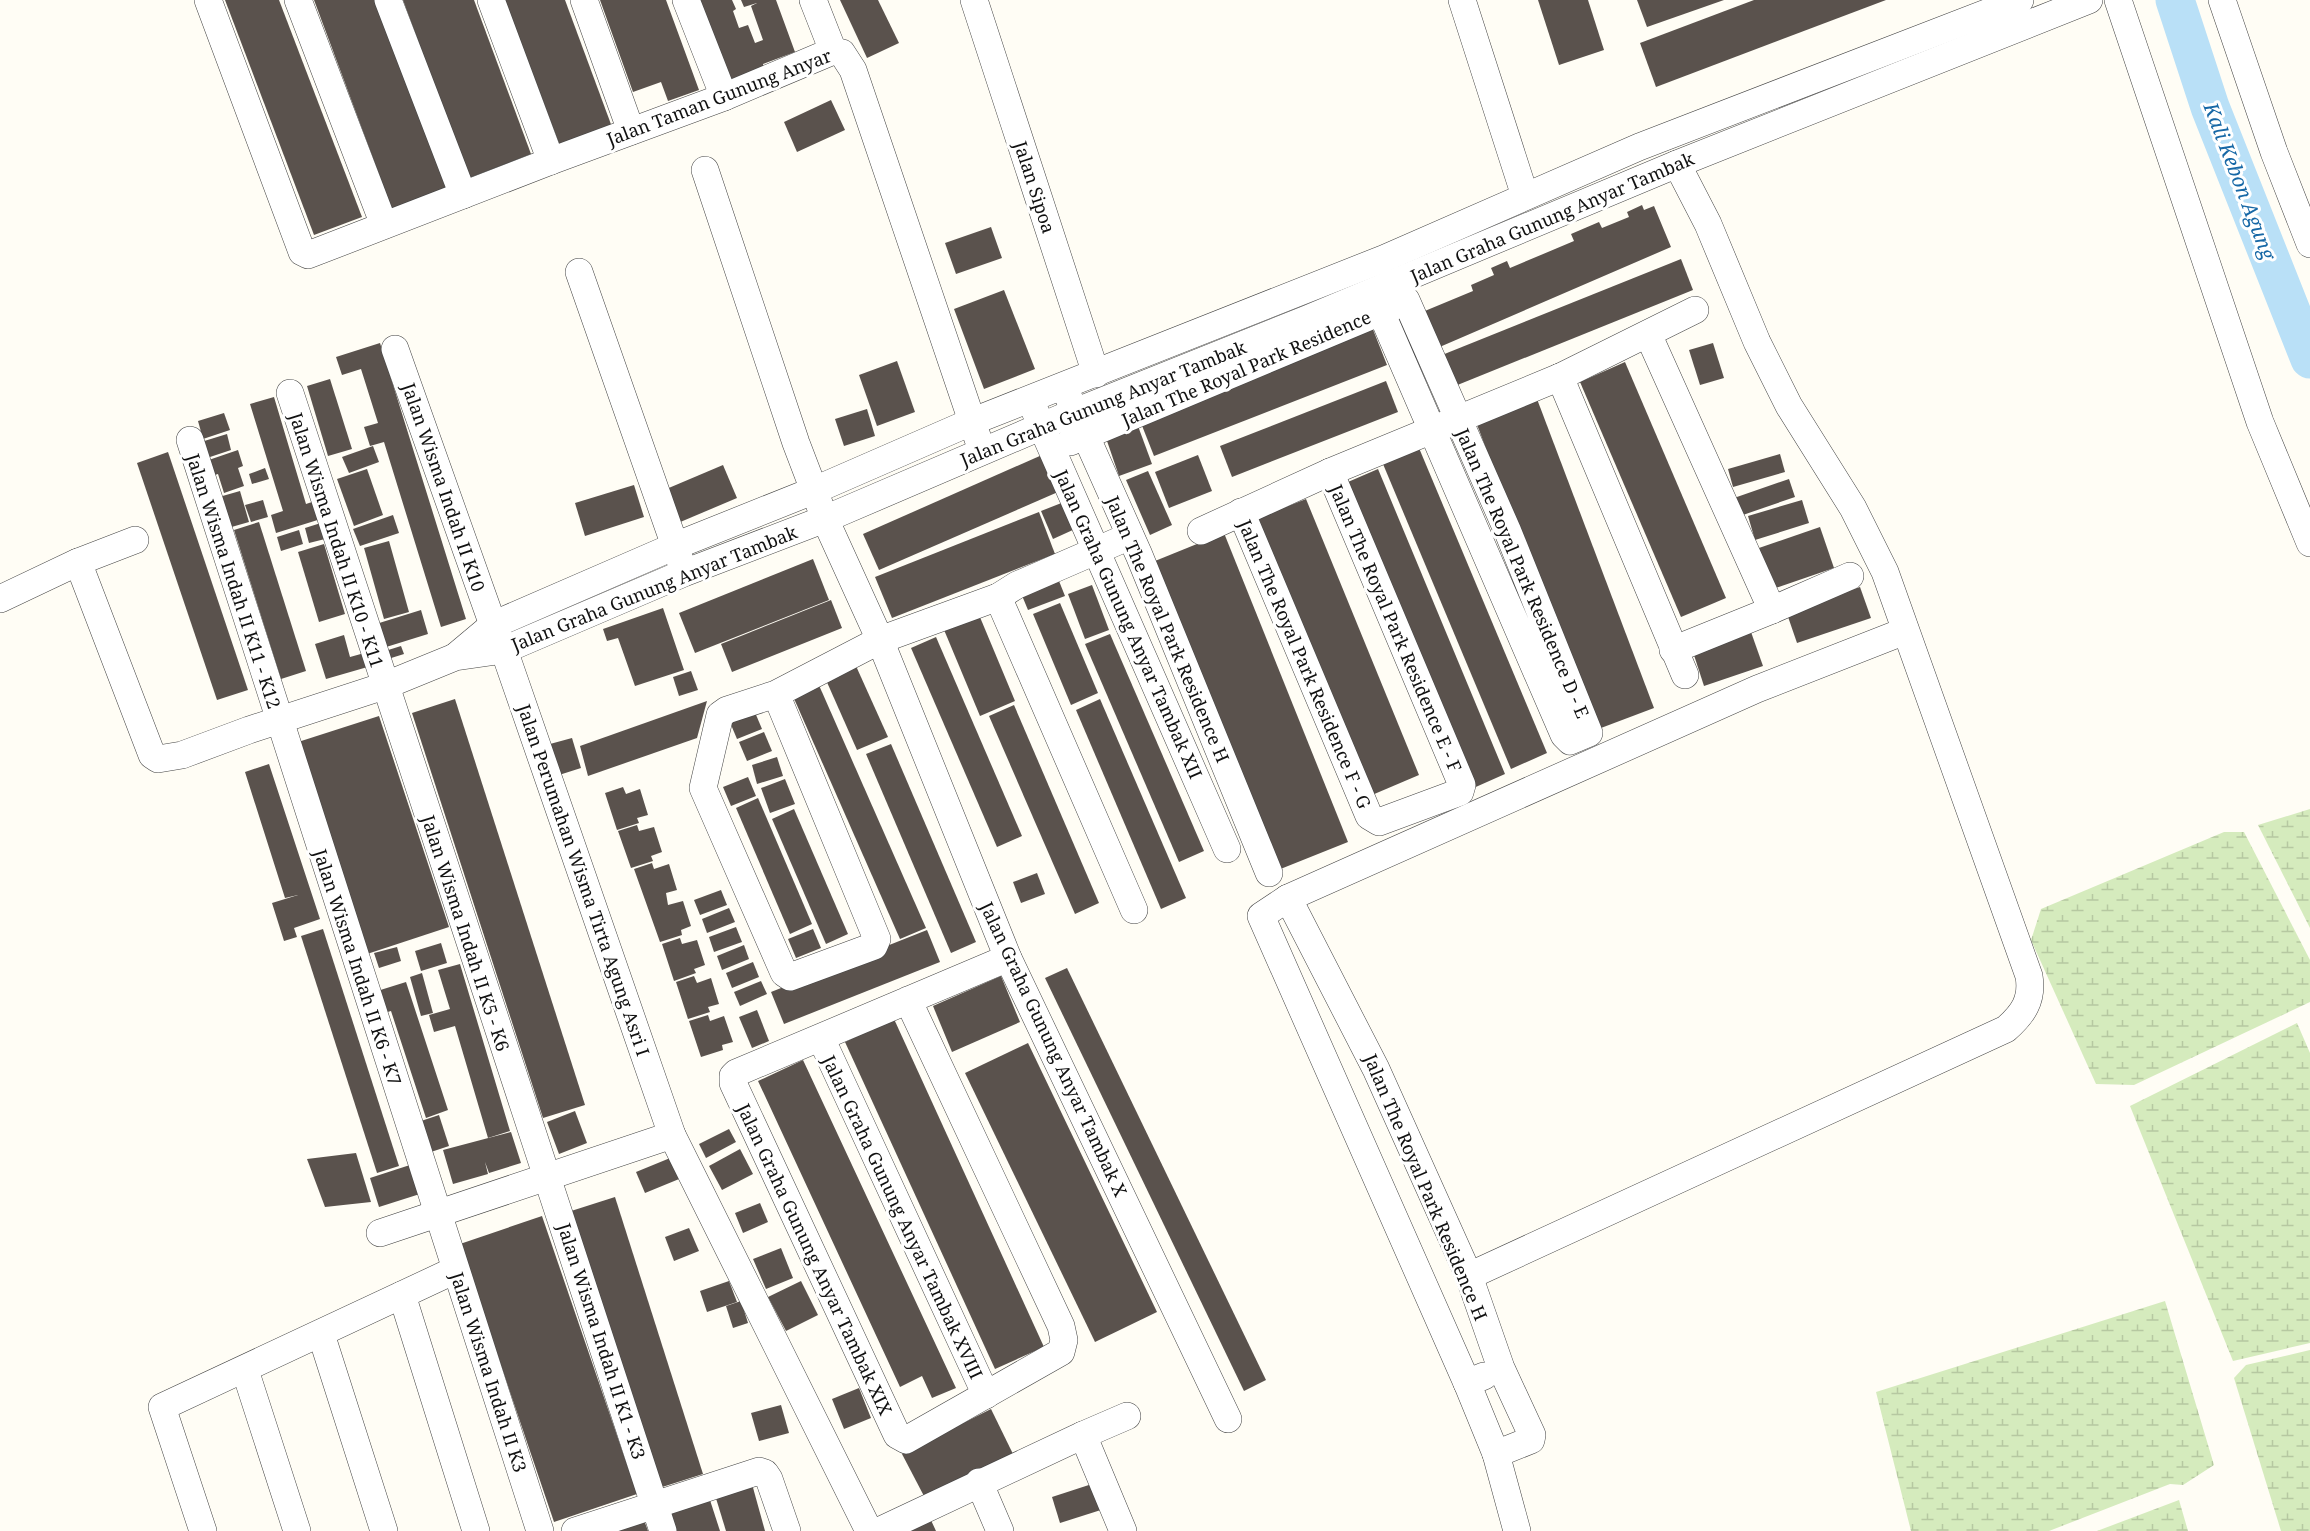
<svg xmlns="http://www.w3.org/2000/svg" width="2310" height="1531" viewBox="0 0 2310 1531" font-family="'Noto Serif',serif">
<defs>
<pattern id="wetland-marsh" width="20" height="14" patternUnits="userSpaceOnUse" patternTransform="scale(1.5)"><rect width="20" height="14" fill="#d5ebbd"/><path d="M1 5h8M5 5V1M11 12h8M15 12V8" fill="none" stroke="#b6c8a1"/></pattern>
</defs>
<rect width="100%" height="100%" fill="#fffdf5"/>
<g fill="url(#wetland-marsh)">
<path d="M2310 809V928L2258 825Z"/>
<path d="M2224 832H2244L2310 960V1002L2134 1085 2096 1084 2031 940 2041 909Z"/>
<path d="M2297 1023 2310 1053V1343L2233 1361 2130 1106Z"/>
<path d="M2165 1301 2214 1465 2183 1485 2170 1484 2049 1531H1911L1876 1392Z"/>
<path d="M2310 1350V1531H2281L2234 1378 2246 1365Z"/>
<path d="M2179 1500 2188 1531H2097Z"/>
</g>
<g fill="none" stroke-linecap="round" stroke-linejoin="round">
<path stroke="#b9e0f7" stroke-width="39" d="M2175 0 2210 107 2310 359"/>
</g>
<g fill="#5a524d">
<path d="M225 0H279L362 217 314 235Z"/>
<path d="M314 0H376L446 188 392 209Z"/>
<path d="M403 0H474L531 154 469 178Z"/>
<path d="M505 0H565L612 127 560 146Z"/>
<path d="M600 0H666L699 90 668 101 661 82 633 92Z"/>
<path d="M697 0H732L736 9 733 11 739 28 748 25 755 43 763 40 751 6 757 3 744 7 741 0H776L795 52 763 64 764 68 726 82Z"/>
<path d="M840 0H878L899 43 867 58Z"/>
<path d="M1538 0H1588L1604 50 1559 65Z"/>
<path d="M1637 0H1724L1647 27Z"/>
<path d="M1754 0H1886L1656 87 1640 43Z"/>
<path d="M831 100 845 130 797 152 784 122Z"/>
<path d="M1642 205 1644 210 1654 206 1671 247 1435 349 1420 313 1473 291 1471 285 1494 275 1491 268 1507 261 1510 268 1574 241 1571 234 1599 222 1602 228 1629 217 1627 212Z"/>
<path d="M991 227 1002 258 956 274 945 243Z"/>
<path d="M1681 259 1693 290 1455 386 1442 355Z"/>
<path d="M1004 290 1035 369 984 389 954 309Z"/>
<path d="M1372 327 1387 365 1154 456 1139 418Z"/>
<path d="M380 343 466 619 441 627 384 442 370 446 364 427 378 423 361 369 342 375 336 357Z"/>
<path d="M1713 343 1724 378 1700 385 1689 350Z"/>
<path d="M897 361 915 412 877 426 859 375Z"/>
<path d="M1625 362 1726 598 1681 617 1580 382Z"/>
<path d="M330 379 352 449 328 456 307 386Z"/>
<path d="M1386 381 1398 412 1232 477 1220 446Z"/>
<path d="M274 397 306 504 318 500 324 518 276 533 271 515 283 511 250 404Z"/>
<path d="M1537 399 1654 708 1593 731 1476 422Z"/>
<path d="M867 409 875 436 844 446 835 419Z"/>
<path d="M224 413 230 430 203 439 198 421Z"/>
<path d="M1138 426 1152 464 1119 476 1106 438Z"/>
<path d="M227 434 231 450 207 458 201 442Z"/>
<path d="M373 446 379 462 349 473 342 457Z"/>
<path d="M1419 448 1547 753 1511 769 1383 464Z"/>
<path d="M238 450 243 466 238 468 244 486 224 493 218 474 205 478 200 463Z"/>
<path d="M168 452 248 690 217 700 137 463Z"/>
<path d="M1780 454 1785 472 1733 487 1728 469Z"/>
<path d="M1042 455 1058 492 879 570 863 534Z"/>
<path d="M1198 455 1212 491 1169 508 1155 472Z"/>
<path d="M723 465 737 498 678 523 664 490Z"/>
<path d="M265 468 269 479 252 484 249 474Z"/>
<path d="M367 469 383 515 354 526 337 479Z"/>
<path d="M1378 469 1505 774 1469 790 1341 485Z"/>
<path d="M1148 471 1172 525 1150 535 1126 480Z"/>
<path d="M1789 479 1795 497 1740 516 1734 498Z"/>
<path d="M634 485 644 517 585 536 575 503Z"/>
<path d="M240 491 249 522 221 530 212 499Z"/>
<path d="M1306 499 1419 775 1372 795 1258 518Z"/>
<path d="M263 500 268 517 251 522 245 505Z"/>
<path d="M1802 500 1809 523 1755 540 1748 516Z"/>
<path d="M1064 502 1075 529 1053 539 1041 511Z"/>
<path d="M1039 512 1055 554 892 618 875 577Z"/>
<path d="M393 515 399 533 360 546 353 529Z"/>
<path d="M259 522 306 671 281 679 234 530Z"/>
<path d="M324 522 329 538 309 543 305 528Z"/>
<path d="M1820 527 1834 568 1770 590 1756 549Z"/>
<path d="M299 530 303 544 281 551 277 537Z"/>
<path d="M1224 533 1348 842 1278 870 1155 561Z"/>
<path d="M389 541 409 612 384 619 364 548Z"/>
<path d="M324 544 345 614 319 622 298 552Z"/>
<path d="M813 559 829 600 695 653 679 613Z"/>
<path d="M1055 571 1065 596 1028 610 1018 586Z"/>
<path d="M1092 585 1109 630 1085 639 1068 594Z"/>
<path d="M1860 587 1871 618 1797 643 1786 611Z"/>
<path d="M831 600 842 628 732 672 721 644Z"/>
<path d="M1060 603 1098 693 1071 705 1033 614Z"/>
<path d="M663 608 684 670 635 686 618 638 607 641 603 629Z"/>
<path d="M421 610 428 634 383 648 376 624Z"/>
<path d="M977 610 1015 701 980 716 942 625Z"/>
<path d="M1751 632 1763 666 1704 686 1693 652Z"/>
<path d="M1110 634 1204 851 1179 862 1085 644Z"/>
<path d="M344 635 350 657 368 652 371 666 326 679 315 644Z"/>
<path d="M936 637 1022 836 997 847 911 648Z"/>
<path d="M401 646 404 654 388 659 385 651Z"/>
<path d="M856 666 888 737 857 750 826 680Z"/>
<path d="M691 671 698 690 679 696 673 677Z"/>
<path d="M818 683 926 928 900 939 792 694Z"/>
<path d="M455 699 585 1105 543 1118 412 713Z"/>
<path d="M1100 699 1186 898 1161 909 1076 710Z"/>
<path d="M707 701 697 738 588 776 580 746Z"/>
<path d="M1014 705 1099 903 1075 914 989 716Z"/>
<path d="M754 710 762 729 737 739 729 720Z"/>
<path d="M379 716 449 927 364 955 295 743Z"/>
<path d="M764 732 772 751 747 761 739 742Z"/>
<path d="M572 738 581 768 559 775 550 744Z"/>
<path d="M891 744 976 942 951 953 866 754Z"/>
<path d="M777 757 783 776 757 784 752 765Z"/>
<path d="M269 764 320 919 294 928 297 937 284 941 272 903 298 895 285 898 245 772Z"/>
<path d="M748 777 756 796 731 806 723 787Z"/>
<path d="M785 779 795 804 770 813 761 788Z"/>
<path d="M623 787 626 794 640 789 648 815 637 818 639 823 617 830 605 793Z"/>
<path d="M758 798 812 924 790 934 736 808Z"/>
<path d="M794 809 848 934 826 944 772 819Z"/>
<path d="M637 825 639 831 654 827 662 852 651 856 653 861 631 868 618 831Z"/>
<path d="M652 863 654 869 669 864 677 890 666 893 668 905 683 901 691 926 681 930 682 935 660 942 634 869Z"/>
<path d="M1037 873 1045 894 1021 903 1013 882Z"/>
<path d="M721 890 727 905 700 915 694 900Z"/>
<path d="M729 908 735 922 707 933 702 919Z"/>
<path d="M736 927 742 942 714 952 709 937Z"/>
<path d="M323 929 399 1166 377 1173 301 936Z"/>
<path d="M813 929 821 948 796 958 788 939Z"/>
<path d="M927 930 940 962 784 1024 771 992Z"/>
<path d="M680 938 682 944 697 940 705 965 694 969 696 973 674 981 662 944Z"/>
<path d="M441 943 447 963 421 971 415 951Z"/>
<path d="M744 945 749 959 722 970 717 956Z"/>
<path d="M397 947 401 961 379 968 374 953Z"/>
<path d="M753 962 759 977 732 988 726 973Z"/>
<path d="M460 964 510 1131 488 1138 455 1026 434 1032 429 1015 450 1009 438 970Z"/>
<path d="M1067 968 1266 1380 1244 1391 1045 978Z"/>
<path d="M422 973 433 1013 421 1016 410 977Z"/>
<path d="M694 976 697 983 711 978 719 1004 708 1007 710 1012 688 1019 676 982Z"/>
<path d="M1001 976 1020 1022 952 1052 933 1006Z"/>
<path d="M761 981 767 994 740 1006 734 992Z"/>
<path d="M406 982 448 1110 426 1118 391 1011 381 1014 374 992Z"/>
<path d="M757 1010 769 1041 752 1048 739 1017Z"/>
<path d="M708 1015 710 1021 724 1016 733 1042 722 1045 723 1050 701 1057 689 1021Z"/>
<path d="M894 1019 1044 1347 995 1369 845 1042Z"/>
<path d="M1028 1043 1157 1312 1095 1342 965 1073Z"/>
<path d="M803 1060 956 1388 932 1398 922 1376 900 1387 758 1081Z"/>
<path d="M575 1111 587 1143 559 1154 547 1122Z"/>
<path d="M439 1115 449 1146 428 1153 418 1122Z"/>
<path d="M729 1129 736 1142 706 1158 699 1144Z"/>
<path d="M511 1132 521 1163 489 1173 485 1162 488 1174 453 1184 443 1150Z"/>
<path d="M740 1149 753 1174 722 1190 709 1166Z"/>
<path d="M356 1153 371 1202 325 1207 307 1159Z"/>
<path d="M675 1156 684 1177 645 1193 636 1172Z"/>
<path d="M413 1164 423 1193 379 1207 370 1178Z"/>
<path d="M615 1197 703 1474 656 1489 568 1212Z"/>
<path d="M760 1203 768 1222 743 1233 735 1213Z"/>
<path d="M542 1216 637 1494 554 1522 460 1244Z"/>
<path d="M689 1228 699 1251 674 1261 665 1237Z"/>
<path d="M781 1248 793 1278 766 1289 753 1259Z"/>
<path d="M729 1281 737 1302 707 1312 700 1291Z"/>
<path d="M801 1281 818 1315 786 1331 768 1297Z"/>
<path d="M741 1301 748 1323 733 1328 726 1306Z"/>
<path d="M859 1388 871 1418 844 1429 832 1399Z"/>
<path d="M781 1405 789 1433 759 1441 751 1413Z"/>
<path d="M991 1409 1013 1454 925 1498 902 1454Z"/>
<path d="M1095 1483 1104 1509 1060 1523 1052 1497Z"/>
<path d="M752 1484 765 1531H726L715 1495Z"/>
<path d="M709 1497 720 1531H668L662 1511Z"/>
<path d="M929 1516 936 1531H895Z"/>
<path d="M644 1520 648 1531H611Z"/>
</g>
<g fill="none" stroke-linecap="round" stroke-linejoin="round">
<defs>
<g id="minor">
<path d="M208 0 302 252 308 255 551 161 724 97 833 51 842 53 853 70 978 439"/>
<path d="M298 0 384 225"/>
<path d="M388 0 463 195"/>
<path d="M491 0 551 161"/>
<path d="M584 0 631 131"/>
<path d="M686 0 724 97"/>
<path d="M813 0 833 51"/>
<path d="M974 0 1096 374"/>
<path d="M1462 0 1525 196"/>
<path d="M2118 0 2260 422 2310 543"/>
<path d="M2222 0 2274 152 2310 244"/>
<path d="M705 170 796 443 825 519 880 640 1008 958 1228 1419"/>
<path d="M579 272 681 563"/>
<path d="M1381 312 1564 735 1570 741 1589 733 1508 532 1406 300"/>
<path d="M1648 334 1772 610 1673 650"/>
<path d="M395 349 493 625 504 650 672 1135 869 1531"/>
<path d="M1560 377 1685 675"/>
<path d="M290 393 663 1531"/>
<path d="M1068 396 1139 555 1269 873"/>
<path d="M1035 411 1227 849"/>
<path d="M190 440 540 1531"/>
<path d="M1070 442 1397 305"/>
<path d="M1241 512 1369 816 1379 822 1460 792 1462 785 1330 472"/>
<path d="M1201 531 1330 472 1560 377 1695 310"/>
<path d="M78 562 152 755 158 759 182 755 249 730 384 686 455 657 504 650 684 573 825 519 1075 412 1307 319 1677 164 2089 0"/>
<path d="M998 597 1134 910"/>
<path d="M0 599 78 562 135 540"/>
<path d="M1772 610 1850 576"/>
<path d="M456 656 493 625 675 546 815 490 971 422 1383 259 1639 147 2020 0"/>
<path d="M776 694 877 939 874 946 790 977 784 973 703 788 720 715 727 710 776 694 880 640 998 597 1017 585 1130 536"/>
<path d="M1288 898 1376 1069 1469 1276 1501 1368 1532 1435 1531 1440 1496 1454"/>
<path d="M908 1000 1061 1326 1064 1340 1061 1352 906 1440 897 1435 733 1083V1076L736 1073 1008 958"/>
<path d="M821 1038 986 1395"/>
<path d="M380 1233 672 1135"/>
<path d="M1469 1276 2006 1029C2023 1014 2033 1000 2029 976L1885 572 1853 508 1789 406 1757 342 1708 224 1677 164"/>
<path d="M402 1295 476 1531"/>
<path d="M321 1334 384 1531"/>
<path d="M245 1370 297 1531"/>
<path d="M1484 1376 1467 1383 1496 1454 1517 1531"/>
<path d="M1467 1383 1261 916 1288 898 1757 689 1905 631"/>
<path d="M1083 1435 1127 1416"/>
<path d="M979 1482 1000 1531"/>
<path d="M203 1531 162 1407 455 1270"/>
<path d="M575 1531 759 1471 765 1473 769 1479 787 1531"/>
<path d="M879 1531 1083 1435 1123 1531"/>
</g>
</defs>
<use href="#minor" stroke="#444" stroke-width="28"/>
<use href="#minor" stroke="#fff" stroke-width="27"/>
</g>
<g text-anchor="middle" dominant-baseline="central" stroke-width="6" stroke-linejoin="round" paint-order="stroke">
<g font-size="18" fill="#111" stroke="#fff">
<text transform="translate(719 97) rotate(-21)">Jalan Taman Gunung Anyar</text>
<text transform="translate(1035 187) rotate(72)">Jalan Sipoa</text>
<text transform="translate(1552 217) rotate(-23)">Jalan Graha Gunung Anyar Tambak</text>
<text transform="translate(1246 368) rotate(-23)">Jalan The Royal Park Residence</text>
<text transform="translate(1103 403) rotate(-22)">Jalan Graha Gunung Anyar Tambak</text>
<text transform="translate(444 487) rotate(71)">Jalan Wisma Indah II K10</text>
<text transform="translate(337 540) rotate(72)">Jalan Wisma Indah II K10 - K11</text>
<text transform="translate(1523 573) rotate(67)">Jalan The Royal Park Residence D - E</text>
<text transform="translate(234 581) rotate(72)">Jalan Wisma Indah II K11 - K12</text>
<text transform="translate(654 588) rotate(-22)">Jalan Graha Gunung Anyar Tambak</text>
<text transform="translate(1129 624) rotate(66)">Jalan Graha Gunung Anyar Tambak XII</text>
<text transform="translate(1396 628) rotate(67)">Jalan The Royal Park Residence E - F</text>
<text transform="translate(1168 629) rotate(67)">Jalan The Royal Park Residence H</text>
<text transform="translate(1305 664) rotate(67)">Jalan The Royal Park Residence F - G</text>
<text transform="translate(584 880) rotate(71)">Jalan Perumahan Wisma Tirta Agung Asri I</text>
<text transform="translate(466 933) rotate(72)">Jalan Wisma Indah II K5 - K6</text>
<text transform="translate(358 967) rotate(72)">Jalan Wisma Indah II K6 - K7</text>
<text transform="translate(1054 1049) rotate(65)">Jalan Graha Gunung Anyar Tambak X</text>
<text transform="translate(1426 1187) rotate(67)">Jalan The Royal Park Residence H</text>
<text transform="translate(903 1217) rotate(65)">Jalan Graha Gunung Anyar Tambak XVIII</text>
<text transform="translate(815 1259) rotate(65)">Jalan Graha Gunung Anyar Tambak XIX</text>
<text transform="translate(602 1341) rotate(72)">Jalan Wisma Indah II K1 - K3</text>
<text transform="translate(489 1372) rotate(72)">Jalan Wisma Indah II K3</text>
</g>
<g font-size="20" font-style="italic" fill="#1768a6" stroke="#fff">
<text transform="translate(2240 181) rotate(69)">Kali Kebon Agung</text>
</g>
</g>
</svg>
